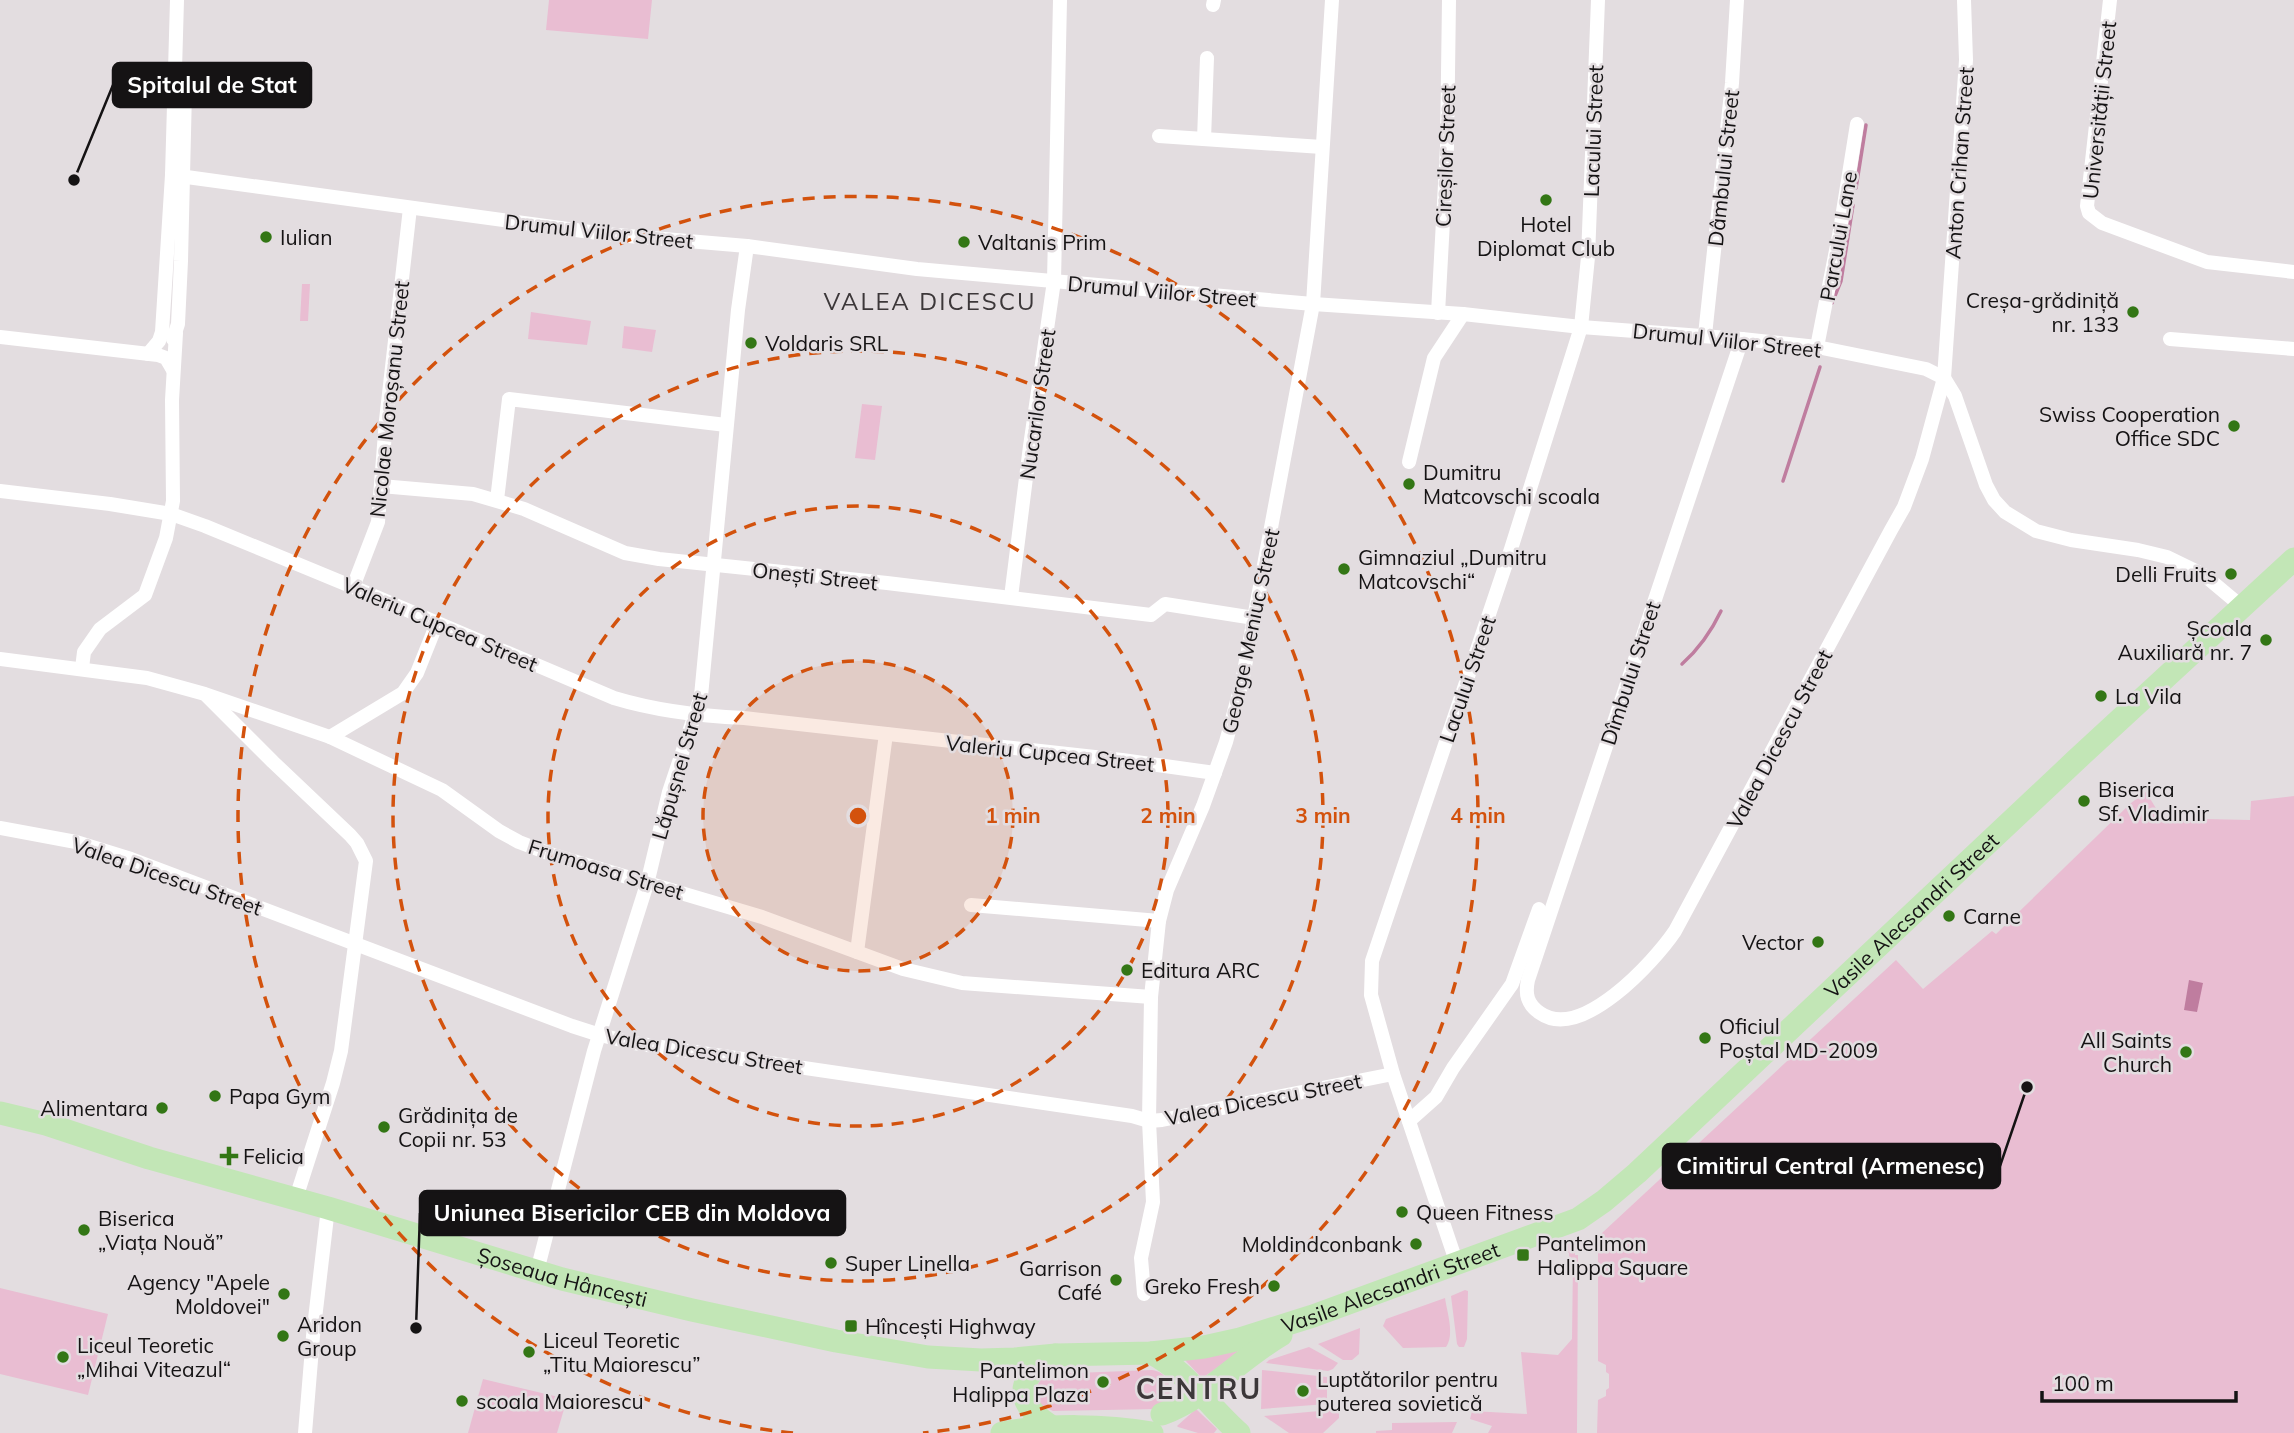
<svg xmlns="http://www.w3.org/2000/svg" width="2294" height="1433" viewBox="0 0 2294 1433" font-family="Mulish,sans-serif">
<rect width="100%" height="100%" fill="#e3dde0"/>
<g fill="#e9bdd2">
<path d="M549 0H652L648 39 546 30Z"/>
<path d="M302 284H310L308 321H300Z"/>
<path d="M531 312 591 321 587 345 528 339Z"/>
<path d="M624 326 656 330 652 352 622 348Z"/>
<path d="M862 404 882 406 875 460 855 458Z"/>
<path d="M2146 792 2162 818 2250 820 2251 801 2294 796V1433H1597L1598 1400 1606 1396V1390L1609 1388V1374L1606 1372V1365L1598 1361V1242L1602 1233 1896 960 1923 989 1992 931 1996 934 2131 803Z"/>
<path d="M1572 1243V1247L1575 1249V1255H1578L1577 1433H1488L1492 1426 1470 1419 1472 1411 1527 1414 1521 1352 1558 1355 1572 1339 1573 1261 1569 1260V1253L1567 1252 1568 1244Z"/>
<path d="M0 1288 108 1314 88 1395 0 1374Z"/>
<path d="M1465 1290 1468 1291 1467 1339 1464 1347H1459L1457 1344 1451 1296Z"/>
<path d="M1445 1298C1447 1312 1455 1335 1446 1347L1403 1348 1383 1326 1386 1319Z"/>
<path d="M1360 1328 1359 1354 1352 1360H1343L1318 1344Z"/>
<path d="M1309 1347 1338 1363 1333 1369 1328 1371 1266 1363 1269 1360Z"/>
<path d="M1237 1350 1239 1354 1202 1378 1185 1360Z"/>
<path d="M1152 1370C1166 1372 1172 1384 1169 1397L1156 1409 1053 1411 1041 1405 1036 1394C1036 1384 1041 1377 1050 1374Z"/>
<path d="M1262 1370 1327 1377V1404L1261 1409Z"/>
<path d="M483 1379 567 1399 557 1433H468Z"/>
<path d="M1196 1409 1217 1429 1214 1433H1198L1178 1427 1177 1426Z"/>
<path d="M1330 1410 1339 1413V1418L1323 1433H1289L1264 1416Z"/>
<path d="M1457 1422 1452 1433H1376V1431L1392 1430V1423Z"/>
</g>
<path fill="#bf7d9f" d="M2189 980 2203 983 2197 1012 2184 1010Z"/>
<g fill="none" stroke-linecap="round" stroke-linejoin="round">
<g stroke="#bf7d9f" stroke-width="3.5">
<path d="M1856 188 1866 125"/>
<path d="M1832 303 1841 281 1853 205"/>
<path d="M1783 481 1820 367"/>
<path d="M1682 664C1700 648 1711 632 1721 611"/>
</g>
<g stroke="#fff" stroke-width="14">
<path d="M2110 0 2087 206 2089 213 2102 223 2207 262 2294 272"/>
<path d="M1213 5 1214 0"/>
<path d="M1159 136 1322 147"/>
<path d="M1204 139 1207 58"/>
<path d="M172 175 605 234 747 246 917 269 1313 304 1463 314 1581 327 1742 339 1817 347 1926 369 1944 378 1955 396 1986 485 1994 500 2005 512 2036 531 2071 540 2138 550 2167 557 2204 575 2241 606"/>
<path d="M1438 313 1447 147 1449 0"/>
<path d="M1705 335 1732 83 1737 0"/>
<path d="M0 337 158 355 166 358 173 370"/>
<path d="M173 339 178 324 181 261 185 91 174 86"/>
<path d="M1742 339 1528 980C1525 994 1527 1004 1540 1013 1581 1042 1654 962 1675 931L1891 530 1904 507 1922 459 1944 378 1966 60 1964 0"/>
<path d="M2170 339 2294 349"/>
<path d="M1817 347 1840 230 1857 124"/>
<path d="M148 354 159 341 162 332 172 175 177 0"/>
<path d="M1409 462 1434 358 1463 314"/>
<path d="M381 486 473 494 524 509 625 553 659 559 887 583 1151 615 1165 604 1254 618"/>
<path d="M0 491 110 504 171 514 205 526 353 587 614 698C657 711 699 716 744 718L1122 760 1215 773"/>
<path d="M497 500 509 399 726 425"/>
<path d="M353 587 378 522 386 420 410 208"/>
<path d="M1011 597 1030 446 1054 281 1060 0"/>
<path d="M0 659 147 678 205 694 330 737 442 790 499 831 519 842 553 855 762 917 903 969 962 983 1151 997"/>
<path d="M82 668 84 652 100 629 145 595 166 538 173 501 172 400 176 333"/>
<path d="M207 696 273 762 350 835 357 843 366 861 341 1051 333 1083 296 1198"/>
<path d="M330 737 403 693 417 673 437 623"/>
<path d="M0 828 76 842 131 859 572 1026 600 1035 634 1043 1132 1116 1149 1121 1162 1120 1393 1074"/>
<path d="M971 905 1159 921"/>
<path d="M857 952 886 734"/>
<path d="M1409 1121 1436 1097 1453 1068 1512 984 1539 909"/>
<path d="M1457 1264 1393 1074 1371 995 1372 961 1511 549 1581 327 1588 257 1598 0"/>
<path d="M537 1271 594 1051 647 884 669 792 701 696 738 310 747 246"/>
<path d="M1144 1294 1141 1258 1153 1202 1149 1121 1151 997 1159 921 1167 890 1203 806 1226 742 1242 682 1279 485 1313 304 1332 0"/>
<path d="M305 1433 313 1336 328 1208"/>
</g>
<g stroke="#c2e6b6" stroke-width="23">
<path id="s1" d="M0 1113 46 1124 149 1158 328 1208 562 1279 692 1310 836 1341 928 1357 981 1360 1015 1359 1056 1355 1151 1353 1204 1347 1240 1339 1313 1316 1578 1219 1604 1201 1637 1173 2075 761 2294 559"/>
<path d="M1151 1353C1187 1371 1209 1407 1239 1433"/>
<path d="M1162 1414C1206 1398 1240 1359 1281 1335"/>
<path d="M1054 1428C1013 1403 1014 1378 1056 1355"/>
<path d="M1002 1433C1048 1424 1106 1425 1152 1433"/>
</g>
</g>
<circle cx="858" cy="816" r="155" fill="#d3520d" fill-opacity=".12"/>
<g fill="none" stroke="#d3520d" stroke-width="3.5" stroke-dasharray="12 9">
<circle cx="858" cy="816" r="155"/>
<circle cx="858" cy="816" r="310"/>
<circle cx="858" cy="816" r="465"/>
<path d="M793 1433A620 620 0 1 1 923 1433"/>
</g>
<g fill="#337615" stroke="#e3dde0" stroke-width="2.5">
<circle cx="1546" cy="200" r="7"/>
<circle cx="266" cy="237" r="7"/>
<circle cx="964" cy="242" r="7"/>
<circle cx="2133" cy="312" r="7"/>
<circle cx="751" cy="343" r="7"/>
<circle cx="2234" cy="426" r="7"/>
<circle cx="1409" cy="484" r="7"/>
<circle cx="1344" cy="569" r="7"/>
<circle cx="2231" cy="574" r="7"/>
<circle cx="2266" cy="640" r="7"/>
<circle cx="2101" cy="696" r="7"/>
<circle cx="2084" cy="801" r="7"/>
<circle cx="1949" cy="916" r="7"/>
<circle cx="1818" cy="942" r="7"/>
<circle cx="1127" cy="970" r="7"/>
<circle cx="1705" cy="1038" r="7"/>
<circle cx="2186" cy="1052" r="7"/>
<circle cx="215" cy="1096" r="7"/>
<circle cx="162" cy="1108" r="7"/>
<circle cx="384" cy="1127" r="7"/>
<path d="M225.5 1145.5h7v7h7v7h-7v7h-7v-7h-7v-7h7z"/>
<circle cx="1402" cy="1212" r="7"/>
<circle cx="84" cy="1230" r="7"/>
<circle cx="1416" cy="1244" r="7"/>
<rect x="1516" y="1248" width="14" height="14" rx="3.5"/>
<circle cx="831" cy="1263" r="7"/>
<circle cx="1116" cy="1280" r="7"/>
<circle cx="1274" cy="1286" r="7"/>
<circle cx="284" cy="1294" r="7"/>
<rect x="844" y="1319" width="14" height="14" rx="3.5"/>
<circle cx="283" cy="1336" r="7"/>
<circle cx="529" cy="1352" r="7"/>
<circle cx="63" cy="1357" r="7"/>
<circle cx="1103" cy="1382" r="7"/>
<circle cx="1303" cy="1391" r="7"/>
<circle cx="462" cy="1401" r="7"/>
</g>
<g text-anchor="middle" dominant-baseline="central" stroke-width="5" stroke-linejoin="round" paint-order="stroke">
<g font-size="21" fill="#151314" stroke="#e3dde0">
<text transform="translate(2099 110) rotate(-84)">Universității Street</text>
<text transform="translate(1593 131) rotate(-88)">Lacului Street</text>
<text transform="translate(1445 156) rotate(-88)">Cireșilor Street</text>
<text transform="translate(1959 163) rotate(-86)">Anton Crihan Street</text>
<text transform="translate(1723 168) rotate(-84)">Dâmbului Street</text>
<text transform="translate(599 231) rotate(6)">Drumul Viilor Street</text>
<text transform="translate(1838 236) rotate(-80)">Parcului Lane</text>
<text transform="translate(1162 291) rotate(5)">Drumul Viilor Street</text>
<text transform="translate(1727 340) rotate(6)">Drumul Viilor Street</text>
<text transform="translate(389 399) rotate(-84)">Nicolae Moroșanu Street</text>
<text transform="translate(1037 404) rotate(-82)">Nucarilor Street</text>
<text transform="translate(815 576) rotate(6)">Onești Street</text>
<text transform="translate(440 624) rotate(23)">Valeriu Cupcea Street</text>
<text transform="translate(1250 631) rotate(-78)">George Meniuc Street</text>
<text transform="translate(1630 673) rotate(-72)">Dîmbului Street</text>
<text transform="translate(1467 679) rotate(-71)">Lacului Street</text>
<text transform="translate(1779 739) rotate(-62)">Valea Dicescu Street</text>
<text transform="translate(1050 753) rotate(6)">Valeriu Cupcea Street</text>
<text transform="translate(679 766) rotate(-74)">Lăpușnei Street</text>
<text transform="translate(606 869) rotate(17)">Frumoasa Street</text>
<text transform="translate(167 876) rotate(19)">Valea Dicescu Street</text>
<text stroke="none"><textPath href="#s1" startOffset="2084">Vasile Alecsandri Street</textPath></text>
<text transform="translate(704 1051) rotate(9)">Valea Dicescu Street</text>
<text transform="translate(1263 1099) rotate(-11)">Valea Dicescu Street</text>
<text stroke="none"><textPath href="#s1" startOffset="586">Șoseaua Hâncești</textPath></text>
<text stroke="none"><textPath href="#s1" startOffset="1433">Vasile Alecsandri Street</textPath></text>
</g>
<g font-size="21" fill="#151314" stroke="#e3dde0" text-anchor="start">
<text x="1546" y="224" text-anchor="middle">Hotel<tspan x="1546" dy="24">Diplomat Club</tspan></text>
<text x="280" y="237">Iulian</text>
<text x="978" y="242">Valtanis Prim</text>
<text x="2119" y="300" text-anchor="end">Creșa-grădiniță<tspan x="2119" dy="24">nr. 133</tspan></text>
<text x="765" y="343">Voldaris SRL</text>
<text x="2220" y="414" text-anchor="end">Swiss Cooperation<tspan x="2220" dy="24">Office SDC</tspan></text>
<text x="1423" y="472">Dumitru<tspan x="1423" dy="24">Matcovschi scoala</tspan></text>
<text x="1358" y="557">Gimnaziul „Dumitru<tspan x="1358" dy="24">Matcovschi“</tspan></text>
<text x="2217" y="574" text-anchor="end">Delli Fruits</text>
<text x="2252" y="628" text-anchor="end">Școala<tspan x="2252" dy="24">Auxiliară nr. 7</tspan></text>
<text x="2115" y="696">La Vila</text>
<text x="2098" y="789">Biserica<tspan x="2098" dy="24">Sf. Vladimir</tspan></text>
<text x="1963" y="916">Carne</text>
<text x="1804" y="942" text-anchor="end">Vector</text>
<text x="1141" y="970">Editura ARC</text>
<text x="1719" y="1026">Oficiul<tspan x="1719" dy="24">Poștal MD-2009</tspan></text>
<text x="2172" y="1040" text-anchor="end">All Saints<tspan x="2172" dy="24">Church</tspan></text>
<text x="229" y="1096">Papa Gym</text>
<text x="148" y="1108" text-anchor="end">Alimentara</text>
<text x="398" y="1115">Grădinița de<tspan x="398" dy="24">Copii nr. 53</tspan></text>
<text x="243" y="1156">Felicia</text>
<text x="1416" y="1212">Queen Fitness</text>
<text x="98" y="1218">Biserica<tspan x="98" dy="24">„Viața Nouă”</tspan></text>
<text x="1537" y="1243">Pantelimon<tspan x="1537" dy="24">Halippa Square</tspan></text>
<text x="1402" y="1244" text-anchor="end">Moldindconbank</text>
<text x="845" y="1263">Super Linella</text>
<text x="1102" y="1268" text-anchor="end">Garrison<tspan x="1102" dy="24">Café</tspan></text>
<text x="270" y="1282" text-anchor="end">Agency "Apele<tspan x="270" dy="24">Moldovei"</tspan></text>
<text x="1260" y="1286" text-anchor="end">Greko Fresh</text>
<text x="297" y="1324">Aridon<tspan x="297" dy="24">Group</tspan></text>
<text x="865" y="1326">Hîncești Highway</text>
<text x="543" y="1340">Liceul Teoretic<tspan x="543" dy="24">„Titu Maiorescu”</tspan></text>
<text x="77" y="1345">Liceul Teoretic<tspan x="77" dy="24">„Mihai Viteazul“</tspan></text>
<text x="1089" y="1370" text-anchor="end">Pantelimon<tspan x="1089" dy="24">Halippa Plaza</tspan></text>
<text x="1317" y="1379">Luptătorilor pentru<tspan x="1317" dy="24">puterea sovietică</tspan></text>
<text x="476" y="1401">scoala Maiorescu</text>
</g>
<g font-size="24" letter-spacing="2" fill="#3c3739" stroke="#e3dde0">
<text x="930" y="301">VALEA DICESCU</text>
</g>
<g font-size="28" font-weight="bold" letter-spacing="2" fill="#3c3739" stroke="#e3dde0">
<text x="1199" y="1388">CENTRU</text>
</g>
</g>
<circle cx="858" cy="816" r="10" fill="#d3520d" stroke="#e3dde0" stroke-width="3.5"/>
<g font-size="21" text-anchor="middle" font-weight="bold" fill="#d3520d" stroke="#e3dde0" stroke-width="5" stroke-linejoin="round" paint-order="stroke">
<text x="1013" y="823">1 min</text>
<text x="1168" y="823">2 min</text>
<text x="1323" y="823">3 min</text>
<text x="1478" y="823">4 min</text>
</g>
<path fill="none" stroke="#151314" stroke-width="2.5" d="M74 180L113 85M2027 1087L2000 1166M416 1328L420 1213"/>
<g fill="#151314" stroke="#e3dde0" stroke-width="2.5">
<circle cx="74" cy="180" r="7"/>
<circle cx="2027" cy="1087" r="7"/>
<circle cx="416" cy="1328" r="7"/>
</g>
<g fill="#151314" stroke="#151314" stroke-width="2.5">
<rect x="113" y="63" width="198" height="44" rx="7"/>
<rect x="1663" y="1144" width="337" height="44" rx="7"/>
<rect x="420" y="1191" width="425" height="44" rx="7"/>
</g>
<g font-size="23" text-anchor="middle" font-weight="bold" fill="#fff">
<text x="212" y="93">Spitalul de Stat</text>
<text x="1831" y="1174">Cimitirul Central (Armenesc)</text>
<text x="632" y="1221">Uniunea Bisericilor CEB din Moldova</text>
</g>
<path d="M2042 1391v10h194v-10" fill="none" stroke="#151314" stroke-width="3.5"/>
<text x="2052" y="1391" font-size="21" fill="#151314" stroke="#e3dde0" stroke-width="5" paint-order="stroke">100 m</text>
</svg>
